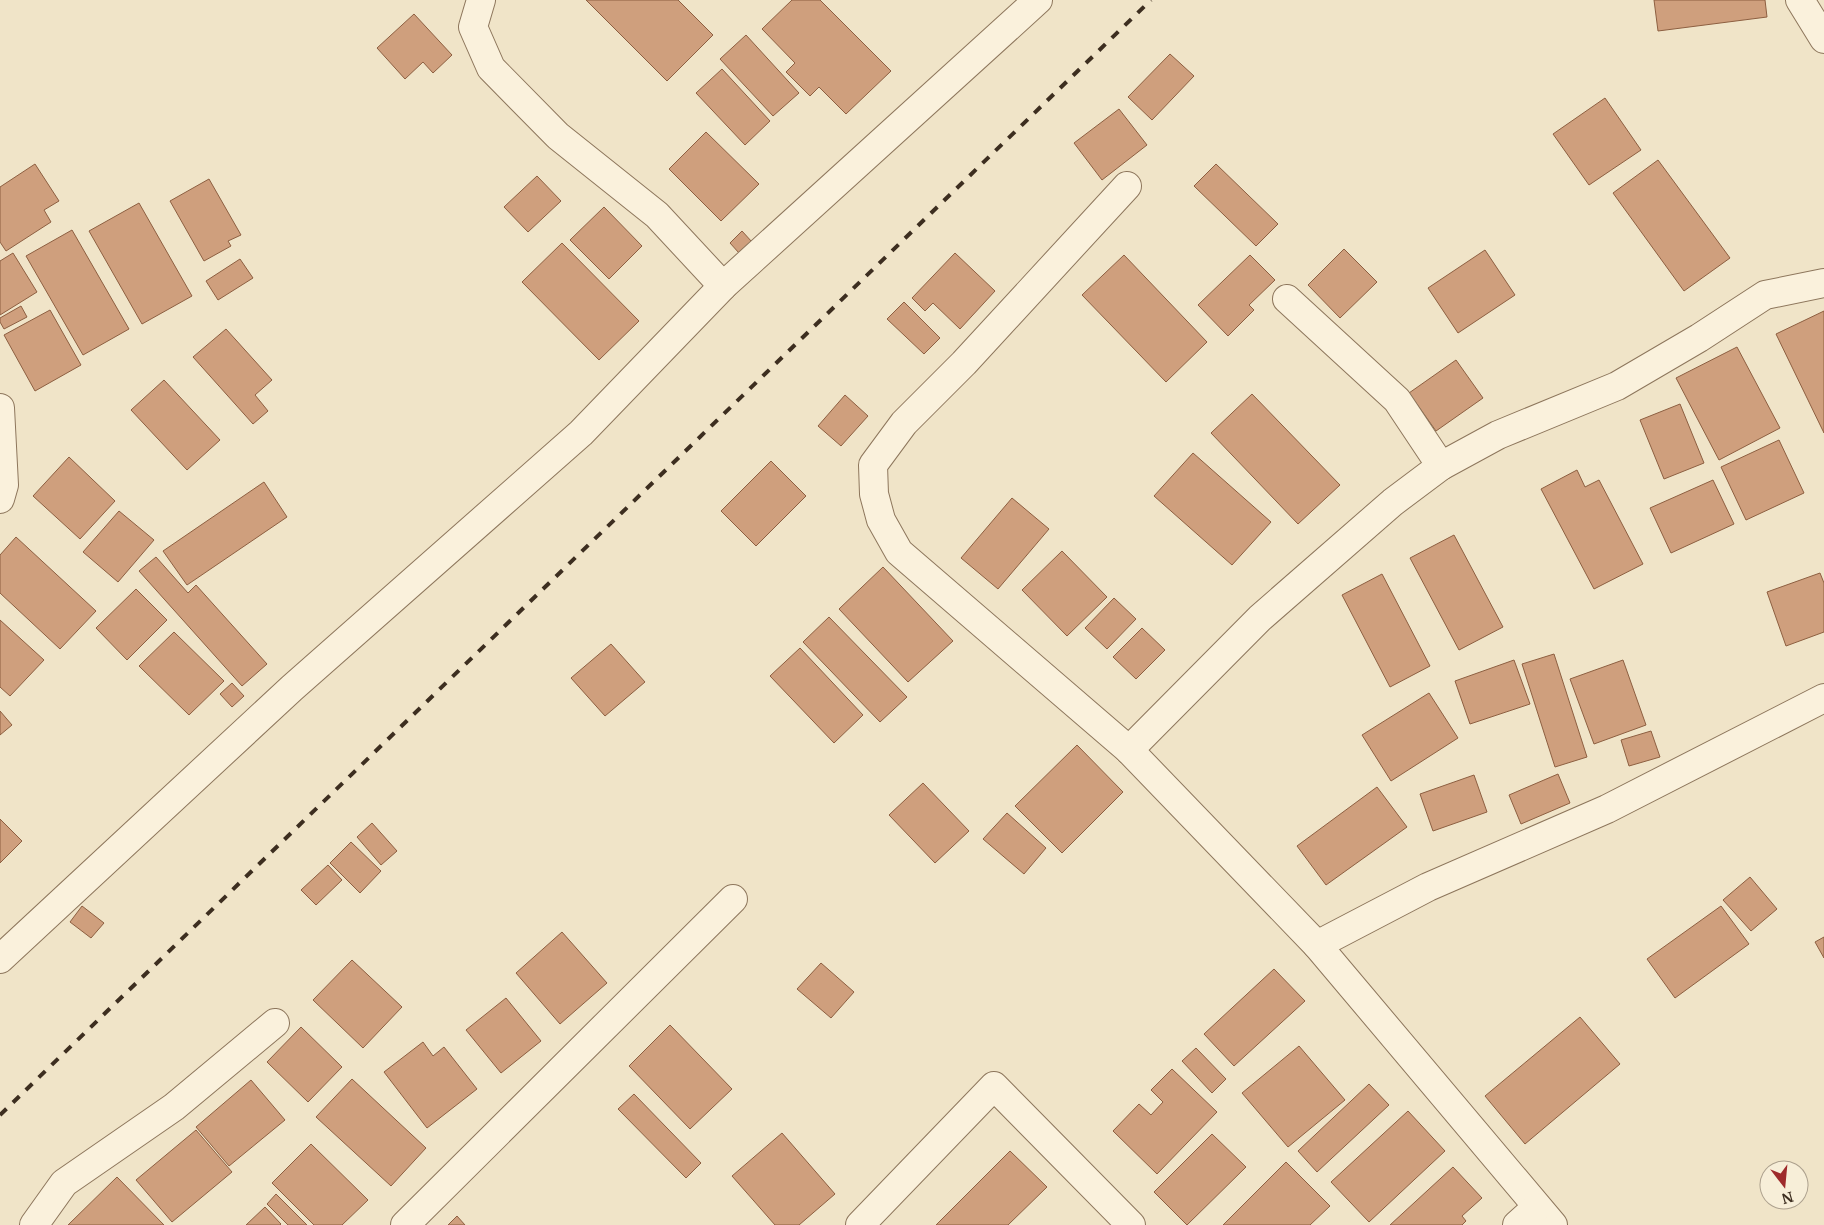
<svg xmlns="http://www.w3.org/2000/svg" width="1824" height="1225" viewBox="0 0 1824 1225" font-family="Merriweather,serif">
<rect width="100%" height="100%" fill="#f0e4c8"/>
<g fill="#cf9f7d" stroke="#8d5f41">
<path d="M586 0H678L713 35 667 81Z"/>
<path d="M792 0H820L891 71 846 114 819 87 810 96 786 72 795 63 762 29Z"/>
<path d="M1654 0H1765L1767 17 1658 31Z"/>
<path d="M414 14 452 55 433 73 423 62 405 79 377 48Z"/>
<path d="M746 35 799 93 773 116 720 59Z"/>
<path d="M1170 54 1194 76 1152 120 1128 97Z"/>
<path d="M722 69 770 121 745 145 696 93Z"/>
<path d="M1605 98 1641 150 1589 185 1553 134Z"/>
<path d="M1119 109 1147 145 1102 180 1074 143Z"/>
<path d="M706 132 759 184 721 221 669 169Z"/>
<path d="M1658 160 1730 258 1684 291 1613 193Z"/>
<path d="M35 164 59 201 44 210 51 222 6 251 0 242V187Z"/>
<path d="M1216 164 1278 224 1256 246 1194 186Z"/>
<path d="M537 176 561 201 528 232 504 207Z"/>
<path d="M209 179 241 235 228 241 231 246 204 261 170 201Z"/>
<path d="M139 203 192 296 142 324 89 231Z"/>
<path d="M604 207 642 246 609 279 570 240Z"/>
<path d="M72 230 129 329 83 355 26 256Z"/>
<path d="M742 231 752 242 739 253 730 243Z"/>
<path d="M562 243 639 321 599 360 522 282Z"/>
<path d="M1344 249 1377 282 1340 318 1308 285Z"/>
<path d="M1485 250 1515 295 1458 333 1428 288Z"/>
<path d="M13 253 37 292 0 315V261Z"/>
<path d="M955 253 995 291 960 329 933 303 925 311 912 298Z"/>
<path d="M1124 255 1207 342 1166 382 1082 295Z"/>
<path d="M1250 255 1275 280 1249 305 1254 310 1228 336 1198 305Z"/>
<path d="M240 259 253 278 218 300 206 281Z"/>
<path d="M904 302 940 338 924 354 887 319Z"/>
<path d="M21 306 27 317 4 329 0 322V318Z"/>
<path d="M50 310 81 365 35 391 4 335Z"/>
<path d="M1824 311V433L1776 334Z"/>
<path d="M226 329 272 380 255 395 268 411 253 424 193 357Z"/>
<path d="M1737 347 1780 428 1719 460 1676 378Z"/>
<path d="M1456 360 1483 398 1436 431 1409 393Z"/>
<path d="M164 380 220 440 187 470 131 410Z"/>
<path d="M1252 394 1340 485 1298 524 1211 433Z"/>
<path d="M845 395 868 416 841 446 818 426Z"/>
<path d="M1680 404 1704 463 1664 479 1640 420Z"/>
<path d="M1779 440 1804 493 1746 520 1721 467Z"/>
<path d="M1193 453 1271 522 1232 565 1154 496Z"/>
<path d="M69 457 115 501 80 539 33 496Z"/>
<path d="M771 461 806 496 756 546 721 511Z"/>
<path d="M1577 470 1585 487 1599 480 1643 564 1594 589 1541 489Z"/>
<path d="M1713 480 1734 524 1671 553 1650 508Z"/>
<path d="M264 482 287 517 187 585 163 551Z"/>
<path d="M1012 498 1049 529 998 589 961 558Z"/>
<path d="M119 511 154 540 118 582 83 552Z"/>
<path d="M1454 535 1503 627 1459 650 1410 558Z"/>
<path d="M16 537 96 611 60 649 0 593V555Z"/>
<path d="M1062 551 1107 597 1067 636 1022 590Z"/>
<path d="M156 557 188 593 196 585 267 664 242 686 139 571Z"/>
<path d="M883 567 953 641 908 682 839 609Z"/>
<path d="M1820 573 1824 583V632L1786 646 1767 592Z"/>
<path d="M1382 574 1430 666 1390 687 1342 595Z"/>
<path d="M136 589 167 620 127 660 96 628Z"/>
<path d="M1114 598 1136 619 1107 649 1085 628Z"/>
<path d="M829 617 907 697 880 722 803 642Z"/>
<path d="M0 620 44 660 10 696 0 687Z"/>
<path d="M1142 628 1165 650 1136 679 1113 657Z"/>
<path d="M174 632 224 681 189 715 139 666Z"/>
<path d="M611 644 645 682 605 716 571 678Z"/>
<path d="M800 648 863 715 834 743 770 676Z"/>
<path d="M1554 654 1587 757 1555 767 1522 664Z"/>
<path d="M1514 660 1530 704 1470 724 1455 681Z"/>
<path d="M1623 660 1646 725 1594 744 1570 679Z"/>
<path d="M232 683 244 696 232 707 220 694Z"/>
<path d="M1429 693 1458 738 1391 781 1362 735Z"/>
<path d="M0 711 12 725 0 735Z"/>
<path d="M1651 731 1660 757 1629 766 1621 740Z"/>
<path d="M1077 745 1123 792 1062 853 1015 806Z"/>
<path d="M1558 774 1570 803 1521 824 1509 795Z"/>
<path d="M1474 775 1487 812 1433 831 1420 794Z"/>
<path d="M923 783 969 831 935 863 889 815Z"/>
<path d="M1377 787 1407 827 1326 885 1297 846Z"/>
<path d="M1007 813 1046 848 1024 874 983 839Z"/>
<path d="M0 819 22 841 0 863Z"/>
<path d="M372 823 397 851 381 865 357 837Z"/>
<path d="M351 842 381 871 360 893 330 863Z"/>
<path d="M328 865 342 880 316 905 301 890Z"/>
<path d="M1750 877 1777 909 1751 931 1723 900Z"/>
<path d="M82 906 104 923 91 938 70 922Z"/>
<path d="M1721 906 1749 944 1675 998 1647 959Z"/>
<path d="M562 932 607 983 560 1024 516 973Z"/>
<path d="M1824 937V958L1815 942Z"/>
<path d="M352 960 402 1007 363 1048 313 1000Z"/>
<path d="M821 963 854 992 831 1018 797 989Z"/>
<path d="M1274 969 1305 1001 1234 1066 1204 1034Z"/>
<path d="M506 998 541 1041 501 1073 466 1030Z"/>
<path d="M1580 1017 1620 1064 1525 1144 1485 1096Z"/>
<path d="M670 1025 732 1089 690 1129 629 1066Z"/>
<path d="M301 1027 342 1067 308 1102 267 1062Z"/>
<path d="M423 1042 433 1056 444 1047 477 1089 427 1128 384 1072Z"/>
<path d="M1299 1046 1345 1100 1288 1147 1242 1093Z"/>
<path d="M1196 1048 1226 1079 1212 1093 1182 1061Z"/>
<path d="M1172 1069 1217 1112 1157 1174 1113 1131 1139 1104 1151 1115 1163 1102 1151 1090Z"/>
<path d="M352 1079 426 1148 391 1186 316 1117Z"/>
<path d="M251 1080 285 1120 229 1166 196 1127Z"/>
<path d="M1369 1084 1389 1105 1317 1172 1298 1151Z"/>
<path d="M634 1094 701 1163 686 1178 618 1109Z"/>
<path d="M1408 1111 1445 1151 1369 1222 1331 1182Z"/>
<path d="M196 1130 232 1172 172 1222 136 1180Z"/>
<path d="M782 1133 835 1194 799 1225H775L732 1176Z"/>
<path d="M1212 1134 1246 1167 1187 1225 1154 1192Z"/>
<path d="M311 1144 368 1200 342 1225H314L272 1183Z"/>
<path d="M1010 1151 1047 1187 1008 1225H936Z"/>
<path d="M1286 1162 1330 1206 1310 1225H1223Z"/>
<path d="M1453 1167 1482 1198 1462 1216 1466 1221 1462 1225H1390Z"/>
<path d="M117 1177 164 1225H68Z"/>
<path d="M276 1194 307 1225H288L267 1204Z"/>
<path d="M265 1207 281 1224 280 1225H246Z"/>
<path d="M457 1216 465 1225H448Z"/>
</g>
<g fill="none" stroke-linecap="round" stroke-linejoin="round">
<defs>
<g id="street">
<path d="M481 0 473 27 491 68 558 136 657 215 723 286"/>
<path d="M1800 0 1824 39"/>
<path d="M1127 186 964 363 904 423 873 465 874 494 881 520 899 552 1129 750 1317 945 1553 1225"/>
<path d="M1287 299 1397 400 1441 466"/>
<path d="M0 408 4 485 0 499"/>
<path d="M1129 750 1260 618 1393 502 1441 466 1498 435 1617 386 1699 338 1765 295 1824 283"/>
<path d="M1317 945 1428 887 1607 809 1824 698"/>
<path d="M0 959 292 688 581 433 723 286 1038 0"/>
<path d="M34 1225 64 1183 174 1107 275 1023"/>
<path d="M405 1225 733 899"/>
<path d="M860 1225 994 1086 1131 1225"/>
<path d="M1517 1225 1537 1207"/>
</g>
</defs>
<use href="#street" stroke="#8d765c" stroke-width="30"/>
<use href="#street" stroke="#faf1dc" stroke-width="28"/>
<path stroke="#3d2e20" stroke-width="4" stroke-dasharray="9 9" stroke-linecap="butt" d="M0 1115 1151 0"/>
</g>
<g transform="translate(1784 1185) rotate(164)"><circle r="24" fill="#f7eed8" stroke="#ada18e"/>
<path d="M0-4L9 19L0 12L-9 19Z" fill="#9e2a2b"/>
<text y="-8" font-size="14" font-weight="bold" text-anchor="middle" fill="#3d2e20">N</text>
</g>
</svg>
